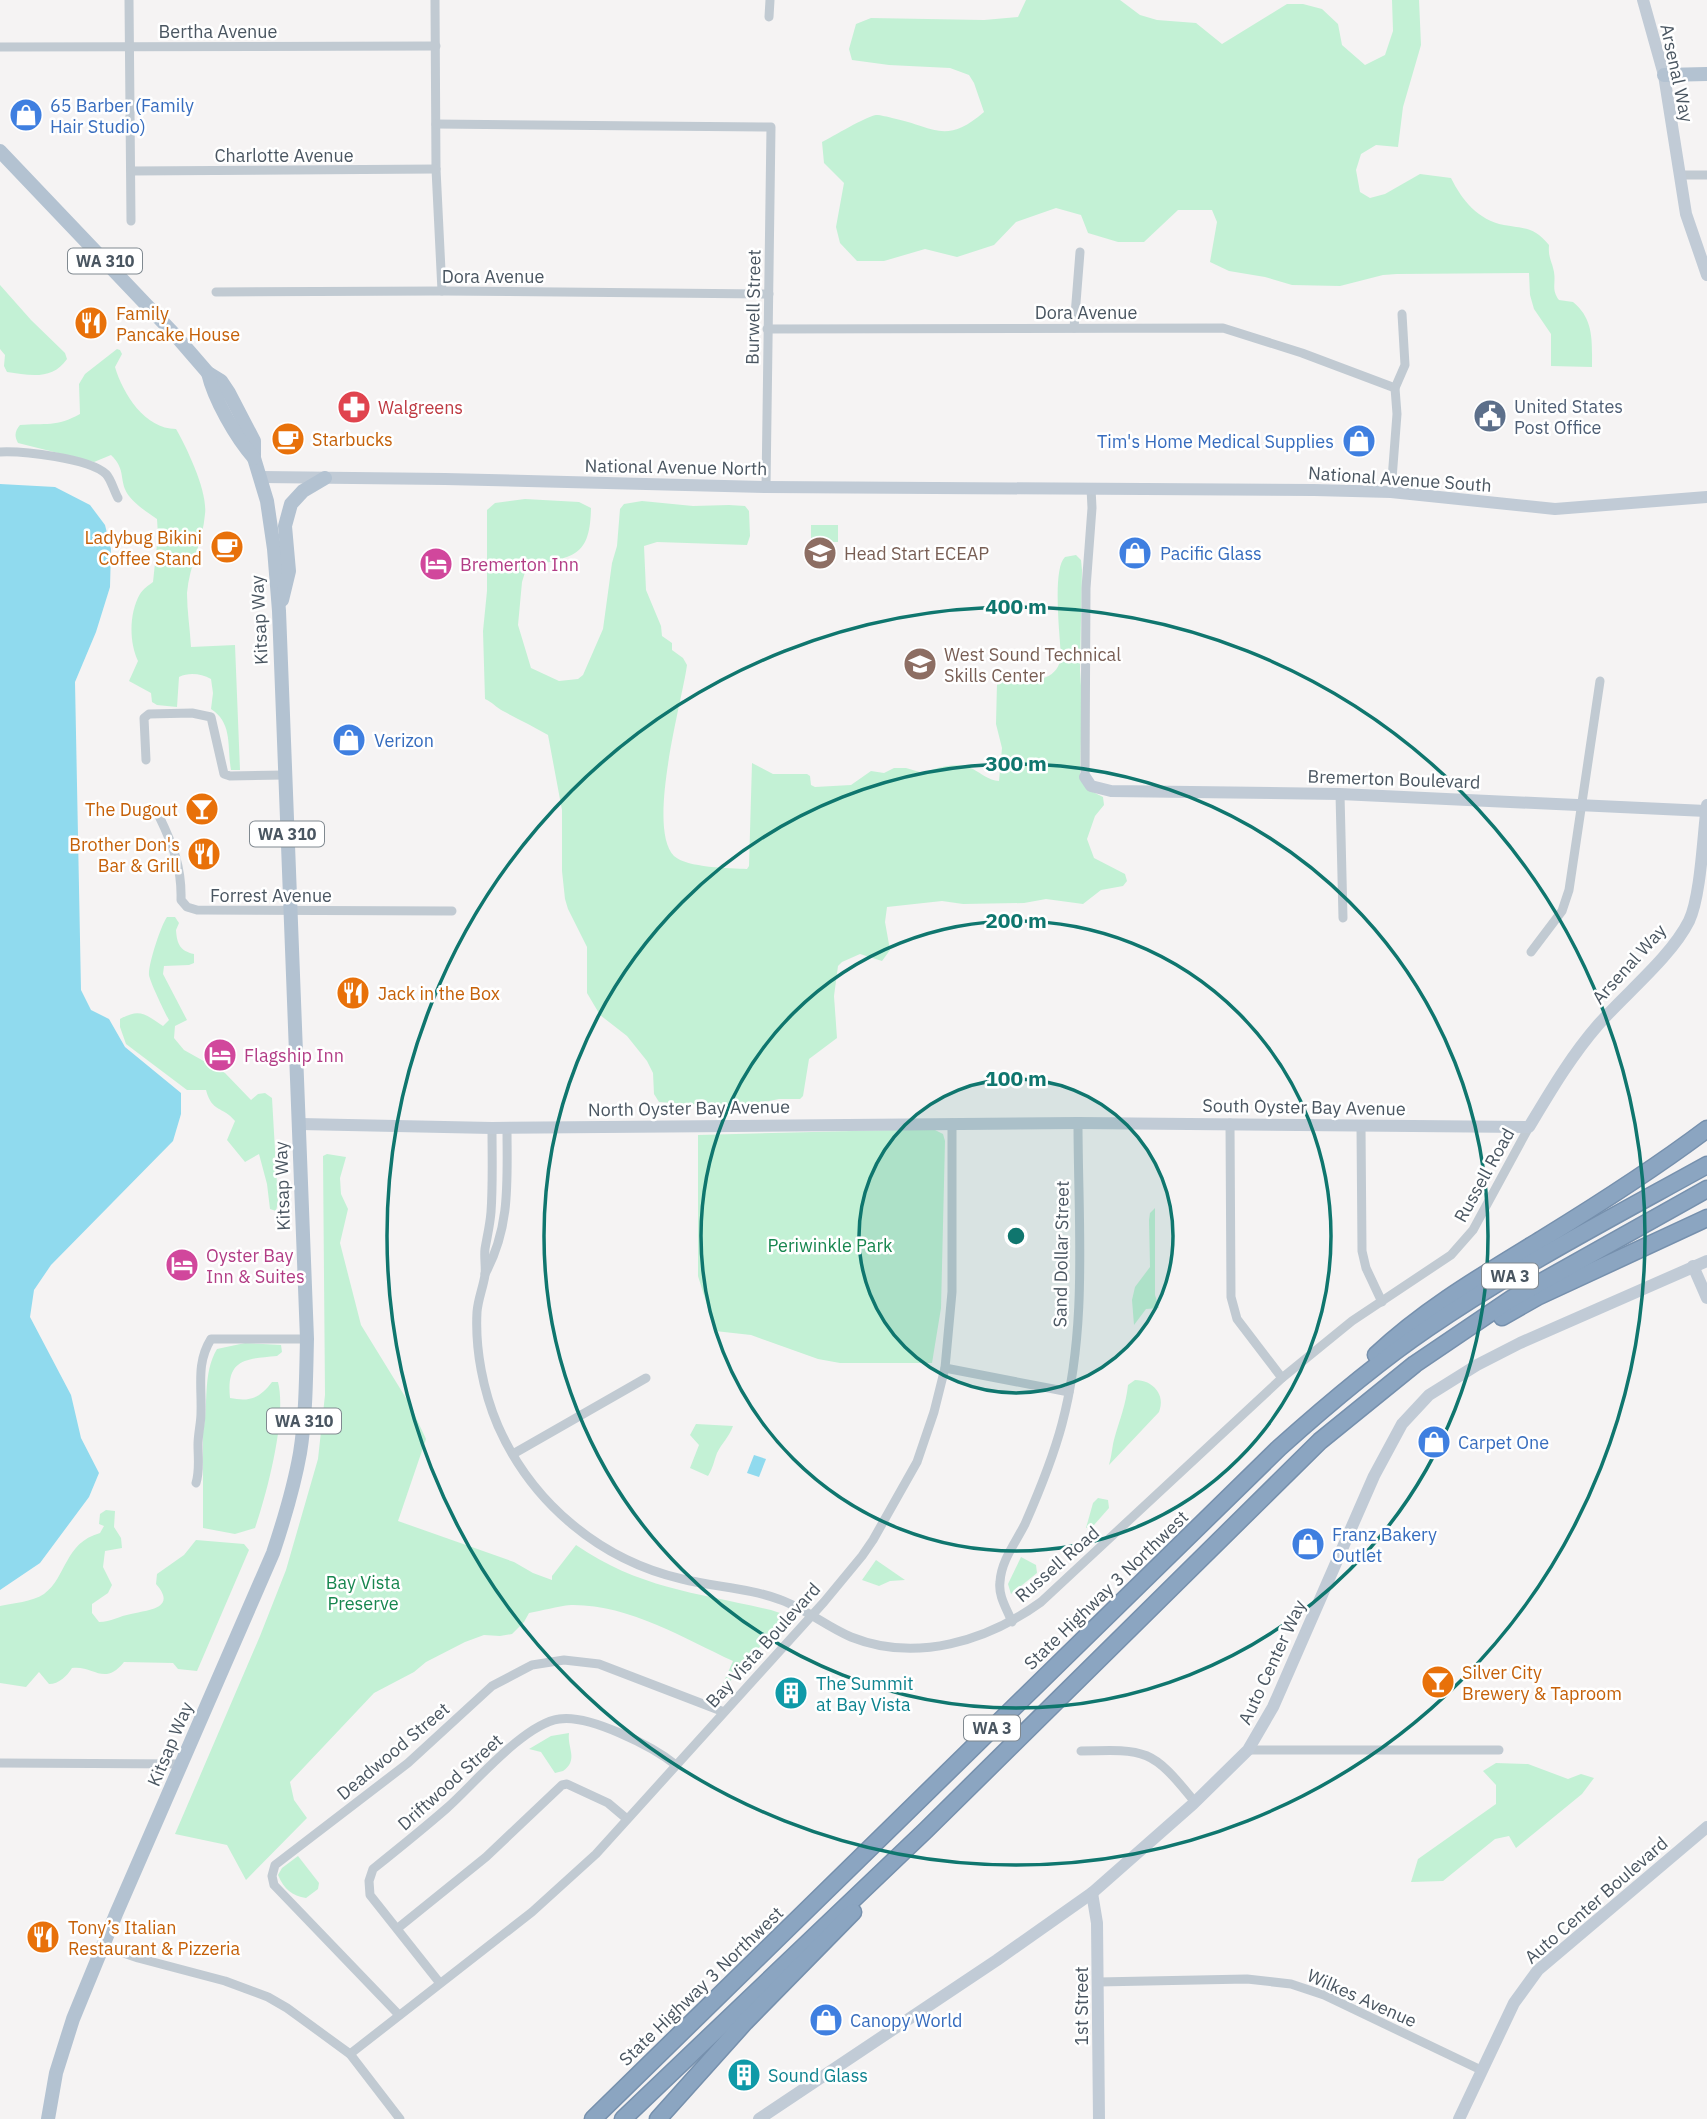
<svg xmlns="http://www.w3.org/2000/svg" width="1707" height="2119" viewBox="0 0 1707 2119" font-family="'IBM Plex Sans',sans-serif">
<rect width="100%" height="100%" fill="#f5f3f3"/>
<g fill="#c3f1d5">
<path d="M1026 0H1120L1140 15 1157 20 1196 23 1222 44 1287 4H1303L1322 9 1338 24 1342 45 1365 65 1385 55 1393 31 1392 0H1419L1421 45 1403 107 1398 147 1376 145 1361 154 1356 170 1360 192 1370 198 1385 194 1420 174 1451 178C1462 200 1478 220 1504 225 1525 229 1533 226 1549 245 1548 258 1552 261 1554 272 1556 284 1551 289 1559 300L1573 302C1594 319 1592 341 1592 367L1551 366V334L1534 309 1530 295 1529 273 1397 274 1383 275 1340 286 1292 285 1265 277 1229 271 1210 262 1217 222 1212 210H1178L1144 242H1118L1088 233 1081 215 1056 208 1016 222 994 245 957 257 925 249 884 261H857L840 243 836 227 844 183 824 163 822 142C834 136 865 117 876 115 881 115 888 117 892 118 933 126 945 146 984 112L974 83 969 75 950 68 889 65 852 60 849 49 856 24 871 18 984 20 1018 17Z"/>
<path d="M0 285 31 320 65 353 67 359C52 381 29 375 7 372L4 366 5 355 0 349Z"/>
<path d="M117 349 120 350 122 354 115 367C123 394 145 429 176 429 187 448 208 492 205 514 203 541 189 566 187 593 187 611 190 629 191 647L235 645 240 770H231C227 747 233 723 211 709L213 693 211 679C201 674 190 672 179 677L177 707 157 705 152 702 151 693 129 681 138 661C129 642 129 613 140 594 143 589 149 585 153 582L158 535 157 519C148 513 136 505 129 496 118 481 127 470 111 455L94 462 18 443C14 436 15 431 20 425 45 423 57 427 80 414L79 384 85 374Z"/>
<path d="M525 499 579 502 591 508C590 563 569 554 526 569L522 582 518 625 531 668 559 681 578 679 583 675 603 629 612 563 617 546 620 509 624 504 642 501 693 506 729 505 745 506 749 511 750 536 747 545 657 542 644 546 646 590 661 626 662 636 672 643V650L683 658 687 665C682 702 646 827 674 856 687 868 730 868 747 869L749 866 752 763 773 774H807L810 776 811 785 815 787 851 785 871 771 884 773 894 768H906L923 773C937 768 957 761 973 769 982 774 988 780 999 781L1002 748 996 724 997 683 1000 681C1022 681 1058 686 1061 656 1060 636 1052 569 1065 557L1076 555 1081 560 1082 570 1080 670 1082 702 1080 774 1089 790 1103 797 1104 805 1095 816 1087 839 1094 858 1125 874 1127 881 1123 886 1101 890 1083 904 1046 899 1024 903 963 904 942 901 887 907 885 922 890 950 882 961 860 954 842 962 838 966 834 996 837 1038 809 1059 803 1096 800 1099H779L740 1107 659 1102 654 1094 653 1073 647 1061 627 1036 600 1015 587 993V947L568 909 565 899 562 871V810L548 735C533 726 518 719 503 711 497 708 492 702 485 699L483 631 487 591V510L495 503Z"/>
<path d="M811 525H838V542H819V539L811 538Z"/>
<path d="M167 917H175L179 923 176 930C177 944 180 951 194 954V963L189 965 164 966 163 974 187 1020 175 1026 174 1038 184 1050 225 1073 251 1100 258 1094 265 1093 272 1098 278 1202 276 1211 270 1209 267 1184 259 1154 245 1162 227 1140 235 1121C223 1106 212 1113 206 1090H187L126 1044 120 1027V1019C140 1008 145 1014 163 1026L169 1020C165 1013 150 982 149 975 148 965 161 925 167 917Z"/>
<path d="M933 1129 943 1134 945 1141 941 1308 932 1363H840L818 1359 751 1335 715 1331 698 1276V1135Z"/>
<path d="M327 1154 346 1157 340 1178 341 1194 348 1209 340 1243 361 1325 409 1403 426 1439 398 1521 514 1562 533 1573 552 1580V1576L576 1545C640 1589 699 1593 771 1610L780 1613 784 1619 718 1695 733 1661C683 1638 628 1604 571 1605 557 1606 542 1611 529 1613L524 1622 512 1634 500 1636 484 1635 465 1642 426 1662 414 1672 374 1693 290 1782 294 1800 307 1818 246 1880 227 1845 175 1834 260 1636 286 1570 318 1459 325 1395 323 1156Z"/>
<path d="M1155 1208V1295L1159 1308 1146 1309 1134 1325 1132 1300 1135 1287 1150 1267 1149 1220 1150 1213Z"/>
<path d="M245 1343 281 1345 282 1352 277 1356C245 1359 226 1359 230 1398 250 1402 260 1398 272 1382H278C287 1417 267 1493 255 1528L235 1534 203 1528V1432C209 1405 202 1374 217 1349Z"/>
<path d="M1135 1380C1153 1380 1166 1395 1159 1412L1109 1465C1112 1455 1112 1445 1115 1436 1120 1419 1126 1404 1128 1385Z"/>
<path d="M696 1424 733 1426C729 1437 722 1443 717 1453 714 1461 713 1468 708 1476L690 1468 699 1445 690 1435Z"/>
<path d="M1098 1498 1108 1500 1109 1508 1094 1525 1086 1528 1093 1503Z"/>
<path d="M106 1510 115 1511 114 1527 121 1538 122 1548 105 1551 103 1567 112 1585 108 1593 92 1604V1613L99 1622C111 1622 119 1616 131 1614 147 1610 178 1609 156 1584L157 1574 184 1555 196 1540 244 1544 249 1550 197 1671 178 1669 173 1663 124 1662C104 1687 94 1665 72 1668 67 1676 59 1684 49 1684L39 1672 26 1687 0 1683V1606C13 1603 32 1602 44 1594 67 1577 64 1543 100 1533L104 1526 99 1524 100 1514Z"/>
<path d="M1021 1557 1036 1565 1037 1573 1011 1594 1008 1584Z"/>
<path d="M876 1560 905 1580 890 1581 879 1586 862 1580Z"/>
<path d="M569 1733C567 1748 579 1760 563 1771L555 1773 541 1752 529 1749 551 1736Z"/>
<path d="M1496 1763 1528 1764 1568 1779 1581 1774 1594 1778 1582 1794 1516 1848 1509 1836 1495 1839 1443 1881 1411 1882 1418 1859 1496 1804V1785L1483 1771Z"/>
<path d="M298 1856 319 1883 318 1889 306 1898C292 1896 284 1889 278 1875L282 1868Z"/>
</g>
<g fill="#90daee">
<path d="M0 484 55 487 90 505 105 525 111 549 110 587 96 632 75 682 81 990 91 1010 109 1019 125 1047 181 1093V1114L173 1141 51 1265 34 1290 30 1317 71 1395 81 1438 99 1473 89 1497 40 1563 0 1590Z"/>
<path d="M754 1455 766 1459 759 1477 747 1473Z"/>
</g>
<g fill="none" stroke-linecap="round" stroke-linejoin="round">
<defs>
<g id="highway">
<path d="M1502 1317 1537 1297 1707 1218"/>
<path d="M1376 1355C1426 1308 1485 1274 1542 1239 1599 1204 1654 1169 1707 1129"/>
<path d="M593 2119 1279 1448C1327 1405 1375 1364 1428 1328 1517 1267 1613 1217 1707 1165"/>
<path d="M623 2119 926 1830 1320 1441 1415 1364 1511 1299 1707 1189"/>
<path d="M658 2119 745 2022 853 1912"/>
</g>
</defs>
<use href="#highway" stroke="#7690ad" stroke-width="19"/>
<g stroke="#c1cad2" stroke-width="9">
<path d="M129 0 131 221"/>
<path d="M435 0 436 169 442 291"/>
<path d="M769 17 770 0"/>
<path d="M0 47 436 46"/>
<path d="M436 124 771 127 766 487"/>
<path d="M131 171 436 169"/>
<path d="M1679 175H1707"/>
<path d="M216 292 442 291 769 294"/>
<path d="M1074 328 1080 252"/>
<path d="M767 329 1223 328 1302 353 1395 388"/>
<path d="M0 452C23 451 89 458 106 474 111 479 114 491 118 498"/>
<path d="M1391 492 1397 414 1395 388 1405 365 1402 314"/>
<path d="M146 760 144 718 149 714 192 713 211 717 224 774 230 776 284 775"/>
<path d="M1085 777 1086 588 1092 508 1091 488"/>
<path d="M1340 794 1343 918"/>
<path d="M159 816C173 845 182 868 181 900L187 907 197 910 452 911"/>
<path d="M1531 952 1562 911 1569 890 1600 681"/>
<path d="M1230 1123 1231 1297 1237 1319 1282 1378"/>
<path d="M1361 1126 1362 1251 1366 1268 1382 1302"/>
<path d="M492 1128C492 1156 493 1184 491 1212 490 1225 487 1237 485 1249 484 1258 486 1267 485 1275 483 1288 478 1299 477 1312 475 1349 483 1391 498 1426 532 1503 600 1560 682 1579 714 1587 750 1588 781 1600 806 1609 827 1627 851 1637 916 1663 987 1641 1041 1602L1282 1378 1352 1321 1451 1255 1473 1230 1529 1127"/>
<path d="M485 1274C511 1226 507 1180 507 1127"/>
<path d="M945 1368 1069 1392"/>
<path d="M513 1454 646 1378"/>
<path d="M196 1483C200 1470 198 1458 198 1445 198 1434 201 1423 201 1413 202 1386 196 1363 211 1339H307"/>
<path d="M1012 1622C1007 1609 998 1596 1000 1582 1001 1561 1016 1542 1025 1524 1039 1492 1053 1458 1062 1424 1088 1327 1078 1222 1078 1123"/>
<path d="M1248 1750H1499"/>
<path d="M1081 1751C1147 1749 1152 1749 1194 1801"/>
<path d="M0 1763 183 1764"/>
<path d="M398 1928 486 1857 562 1785 567 1784 608 1803 627 1819"/>
<path d="M103 1946 138 1958 225 1981 268 1997 287 2008 350 2054 400 2119"/>
<path d="M439 1982 370 1895 369 1881 373 1869C398 1849 423 1829 447 1808 474 1784 524 1724 559 1719 589 1714 652 1746 676 1765"/>
<path d="M1098 1982 1247 1979 1291 1984 1324 1995 1481 2070"/>
<path d="M399 2015 274 1885 272 1876 275 1865 408 1763 492 1686 532 1665 564 1660 599 1664 724 1712"/>
<path d="M350 2054 532 1912 596 1854 824 1602 862 1556 873 1540 917 1462 934 1412 945 1368 952 1292V1123"/>
</g>
<g stroke="#c1cbd6" stroke-width="12">
<path d="M1643 0 1664 75 1686 214 1707 275"/>
<path d="M261 477 445 479 766 487 1314 490 1391 492 1555 509 1707 497"/>
<path d="M1085 777 1091 786 1111 791 1340 794 1706 811"/>
<path d="M300 1124 492 1128 1078 1123 1529 1127C1550 1092 1571 1056 1598 1025 1625 994 1671 957 1689 921 1701 896 1703 834 1707 805"/>
<path d="M1693 1266 1707 1298"/>
<path d="M1092 1893 1097 1923 1099 2119"/>
<path d="M759 2119 997 1960 1092 1893 1193 1804 1248 1750 1273 1707 1374 1476 1402 1424 1429 1395 1477 1365 1520 1343 1707 1261"/>
<path d="M1459 2119 1514 2003 1538 1970 1707 1827"/>
</g>
<g stroke="#b3c2d1" stroke-width="14">
<path d="M1664 75 1707 74"/>
<path d="M0 151 176 336 208 373 221 381 229 393 254 441V458L267 501 274 549 279 611 307 1339C306 1377 306 1416 300 1453 294 1487 284 1520 273 1553L116 1914 73 2019 56 2073 48 2119"/>
<path d="M208 373C214 399 236 438 254 458"/>
<path d="M282 600 289 571 285 526 291 504 303 491 325 478"/>
</g>
<use href="#highway" stroke="#8ba5c1" stroke-width="16"/>
</g>
<circle cx="1016" cy="1236" r="157" fill="#0f766e" fill-opacity=".12"/>
<g fill="none" stroke="#0f766e" stroke-width="3.5">
<circle cx="1016" cy="1236" r="157"/>
<circle cx="1016" cy="1236" r="315"/>
<circle cx="1016" cy="1236" r="472"/>
<circle cx="1016" cy="1236" r="629"/>
</g>
<defs>
<symbol id="shop-disc" viewBox="-11 -11 22 22"><circle r="9.5" fill="#3f7fe0" stroke="#fff"/><path d="M-5-2.5h2.3a2.7 3.5 0 0 1 5.4 0H5L5.5 6h-11ZM-1.5-2.5h3a1.5 2.3 0 0 0-3 0Z" fill="#fff"/></symbol>
<symbol id="restaurant-disc" viewBox="-11 -11 22 22"><circle r="9.5" fill="#e8710a" stroke="#fff"/><path d="M-5-6h1v4h1v-4h1v4h1v-4h1v5L-1.5 .5V6h-2V.5L-5-1ZM5-6V6H3V1.5H1.5Q1.5-4 5-6Z" fill="#fff"/></symbol>
<symbol id="pharmacy-disc" viewBox="-11 -11 22 22"><circle r="9.5" fill="#e0444e" stroke="#fff"/><path d="M-2-6h4v4h4v4h-4v4h-4v-4h-4v-4h4Z" fill="#fff"/></symbol>
<symbol id="civic-disc" viewBox="-11 -11 22 22"><circle r="9.5" fill="#5c6f8a" stroke="#fff"/><path d="M-.6-6.5H3V-4.5H.6V-3L4-1V1h2V6H-6V1h2V-1L-.6-3ZM-1.2 2.5V6h2.4V2.5Z" fill="#fff"/></symbol>
<symbol id="cafe-disc" viewBox="-11 -11 22 22"><circle r="9.5" fill="#e8710a" stroke="#fff"/><path d="M-5.5-4.5H6V0H3Q3 3.5 0 3.5H-2.5Q-5.5 3.5-5.5 0ZM3-3.2v2h1.7v-2ZM-6 4.5H4V6H-6Z" fill="#fff"/></symbol>
<symbol id="school-disc" viewBox="-11 -11 22 22"><circle r="9.5" fill="#8d6e63" stroke="#fff"/><path d="M0-5L7-2L0 1L-7-2ZM-4 1L0 2.5L4 1V4Q0 6-4 4Z" fill="#fff"/></symbol>
<symbol id="hotel-disc" viewBox="-11 -11 22 22"><circle r="9.5" fill="#d1479c" stroke="#fff"/><path d="M-6-4.5h1.5V1H6V5H4.5V3h-9V5H-6ZM-4 0a1.8 1.8 0 1 1 3.6 0ZM.5 0V-2.5h3Q6-2.5 6 0Z" fill="#fff"/></symbol>
<symbol id="bar-disc" viewBox="-11 -11 22 22"><circle r="9.5" fill="#e8710a" stroke="#fff"/><path d="M-6-5H6L.8 .8V4.5H3.5V6h-7V4.5H-.8V.8Z" fill="#fff"/></symbol>
<symbol id="building-disc" viewBox="-11 -11 22 22"><circle r="9.5" fill="#0f9aa8" stroke="#fff"/><path d="M-4-6H4V6H1V3H-1V6H-4ZM-2.5-4.3h1.7v1.8h-1.7ZM.8-4.3h1.7v1.8H.8ZM-2.5-1h1.7V.8h-1.7ZM.8-1h1.7V.8H.8Z" fill="#fff"/></symbol>
</defs>
<g fill-rule="evenodd">
<use href="#shop-disc" x="7" y="96" width="38" height="38"/>
<use href="#restaurant-disc" x="72" y="304" width="38" height="38"/>
<use href="#pharmacy-disc" x="335" y="388" width="38" height="38"/>
<use href="#civic-disc" x="1471" y="397" width="38" height="38"/>
<use href="#cafe-disc" x="269" y="420" width="38" height="38"/>
<use href="#shop-disc" x="1340" y="422" width="38" height="38"/>
<use href="#cafe-disc" x="208" y="528" width="38" height="38"/>
<use href="#school-disc" x="801" y="534" width="38" height="38"/>
<use href="#shop-disc" x="1116" y="534" width="38" height="38"/>
<use href="#hotel-disc" x="417" y="545" width="38" height="38"/>
<use href="#school-disc" x="901" y="645" width="38" height="38"/>
<use href="#shop-disc" x="330" y="721" width="38" height="38"/>
<use href="#bar-disc" x="183" y="790" width="38" height="38"/>
<use href="#restaurant-disc" x="185" y="835" width="38" height="38"/>
<use href="#restaurant-disc" x="334" y="974" width="38" height="38"/>
<use href="#hotel-disc" x="201" y="1036" width="38" height="38"/>
<use href="#hotel-disc" x="163" y="1246" width="38" height="38"/>
<use href="#shop-disc" x="1415" y="1423" width="38" height="38"/>
<use href="#shop-disc" x="1289" y="1525" width="38" height="38"/>
<use href="#bar-disc" x="1419" y="1663" width="38" height="38"/>
<use href="#building-disc" x="772" y="1674" width="38" height="38"/>
<use href="#restaurant-disc" x="24" y="1918" width="38" height="38"/>
<use href="#shop-disc" x="807" y="2001" width="38" height="38"/>
<use href="#building-disc" x="725" y="2056" width="38" height="38"/>
</g>
<g text-anchor="middle" dominant-baseline="central" stroke-width="5" stroke-linejoin="round" paint-order="stroke">
<g fill="#fff" stroke="#808990" stroke-width="2">
<rect x="68" y="248.5" width="74" height="25" rx="5"/>
<rect x="250" y="821.5" width="74" height="25" rx="5"/>
<rect x="1482" y="1263.5" width="56" height="25" rx="5"/>
<rect x="267" y="1408.5" width="74" height="25" rx="5"/>
<rect x="964" y="1715.5" width="56" height="25" rx="5"/>
</g>
<g font-size="16" font-weight="bold" fill="#4a5661">
<text x="105" y="261">WA 310</text>
<text x="287" y="834">WA 310</text>
<text x="1510" y="1276">WA 3</text>
<text x="304" y="1421">WA 310</text>
<text x="992" y="1728">WA 3</text>
</g>
<g font-size="18" fill="#4a5661" stroke="#fff">
<text x="218" y="31">Bertha Avenue</text>
<text transform="translate(1677 73) rotate(78)">Arsenal Way</text>
<text x="284" y="155">Charlotte Avenue</text>
<text x="493" y="276">Dora Avenue</text>
<text transform="translate(753 307) rotate(-89)">Burwell Street</text>
<text x="1086" y="312">Dora Avenue</text>
<text transform="translate(676 467) rotate(1)">National Avenue North</text>
<text transform="translate(1400 479) rotate(4)">National Avenue South</text>
<text transform="translate(259 620) rotate(-93)">Kitsap Way</text>
<text transform="translate(1394 779) rotate(2)">Bremerton Boulevard</text>
<text x="271" y="895">Forrest Avenue</text>
<text transform="translate(1629 964) rotate(-48)">Arsenal Way</text>
<text transform="translate(1304 1107) rotate(1)">South Oyster Bay Avenue</text>
<text transform="translate(689 1108) rotate(-1)">North Oyster Bay Avenue</text>
<text transform="translate(1484 1175) rotate(-61)">Russell Road</text>
<text transform="translate(282 1186) rotate(-92)">Kitsap Way</text>
<text transform="translate(1061 1254) rotate(-89)">Sand Dollar Street</text>
<text transform="translate(1057 1564) rotate(-41)">Russell Road</text>
<text transform="translate(1106 1590) rotate(-44)">State Highway 3 Northwest</text>
<text transform="translate(763 1645) rotate(-48)">Bay Vista Boulevard</text>
<text transform="translate(1272 1662) rotate(-65)">Auto Center Way</text>
<text transform="translate(170 1744) rotate(-67)">Kitsap Way</text>
<text transform="translate(393 1751) rotate(-40)">Deadwood Street</text>
<text transform="translate(450 1782) rotate(-42)">Driftwood Street</text>
<text transform="translate(1596 1900) rotate(-41)">Auto Center Boulevard</text>
<text transform="translate(701 1986) rotate(-44)">State Highway 3 Northwest</text>
<text transform="translate(1362 1998) rotate(24)">Wilkes Avenue</text>
<text transform="translate(1081 2006) rotate(-90)">1st Street</text>
</g>
<g font-size="18" fill="#366cbe" stroke="#fff" text-anchor="start">
<text x="50" y="105">65 Barber (Family<tspan x="50" dy="21">Hair Studio)</tspan></text>
<text x="1334" y="441" text-anchor="end">Tim's Home Medical Supplies</text>
<text x="1160" y="553">Pacific Glass</text>
<text x="374" y="740">Verizon</text>
<text x="1458" y="1442">Carpet One</text>
<text x="1332" y="1534">Franz Bakery<tspan x="1332" dy="21">Outlet</tspan></text>
<text x="850" y="2020">Canopy World</text>
</g>
<g font-size="18" fill="#c56008" stroke="#fff" text-anchor="start">
<text x="116" y="313">Family<tspan x="116" dy="21">Pancake House</tspan></text>
<text x="312" y="439">Starbucks</text>
<text x="202" y="537" text-anchor="end">Ladybug Bikini<tspan x="202" dy="21">Coffee Stand</tspan></text>
<text x="178" y="809" text-anchor="end">The Dugout</text>
<text x="180" y="844" text-anchor="end">Brother Don's<tspan x="180" dy="21">Bar &amp; Grill</tspan></text>
<text x="378" y="993">Jack in the Box</text>
<text x="1462" y="1672">Silver City<tspan x="1462" dy="21">Brewery &amp; Taproom</tspan></text>
<text x="68" y="1927">Tony’s Italian<tspan x="68" dy="21">Restaurant &amp; Pizzeria</tspan></text>
</g>
<g font-size="18" fill="#4e5e75" stroke="#fff" text-anchor="start">
<text x="1514" y="406">United States<tspan x="1514" dy="21">Post Office</tspan></text>
</g>
<g font-size="18" fill="#be3a42" stroke="#fff" text-anchor="start">
<text x="378" y="407">Walgreens</text>
</g>
<g font-size="18" fill="#785e54" stroke="#fff" text-anchor="start">
<text x="844" y="553">Head Start ECEAP</text>
<text x="944" y="654">West Sound Technical<tspan x="944" dy="21">Skills Center</tspan></text>
</g>
<g font-size="18" fill="#b23c85" stroke="#fff" text-anchor="start">
<text x="460" y="564">Bremerton Inn</text>
<text x="244" y="1055">Flagship Inn</text>
<text x="206" y="1255">Oyster Bay<tspan x="206" dy="21">Inn &amp; Suites</tspan></text>
</g>
<g font-size="18" fill="#17864f" stroke="#fff">
<text x="830" y="1245">Periwinkle Park</text>
<text x="363" y="1582">Bay Vista<tspan x="363" dy="21">Preserve</tspan></text>
</g>
<g font-size="18" fill="#0d838f" stroke="#fff" text-anchor="start">
<text x="816" y="1683">The Summit<tspan x="816" dy="21">at Bay Vista</tspan></text>
<text x="768" y="2075">Sound Glass</text>
</g>
</g>
<circle cx="1016" cy="1236" r="10" fill="#0f766e" stroke="#fff" stroke-width="3.5"/>
<g font-size="21" text-anchor="middle" font-weight="bold" fill="#0f766e" stroke="#fff" stroke-width="5" stroke-linejoin="round" paint-order="stroke">
<text x="1016" y="614">400 m</text>
<text x="1016" y="771">300 m</text>
<text x="1016" y="928">200 m</text>
<text x="1016" y="1086">100 m</text>
</g>
</svg>
